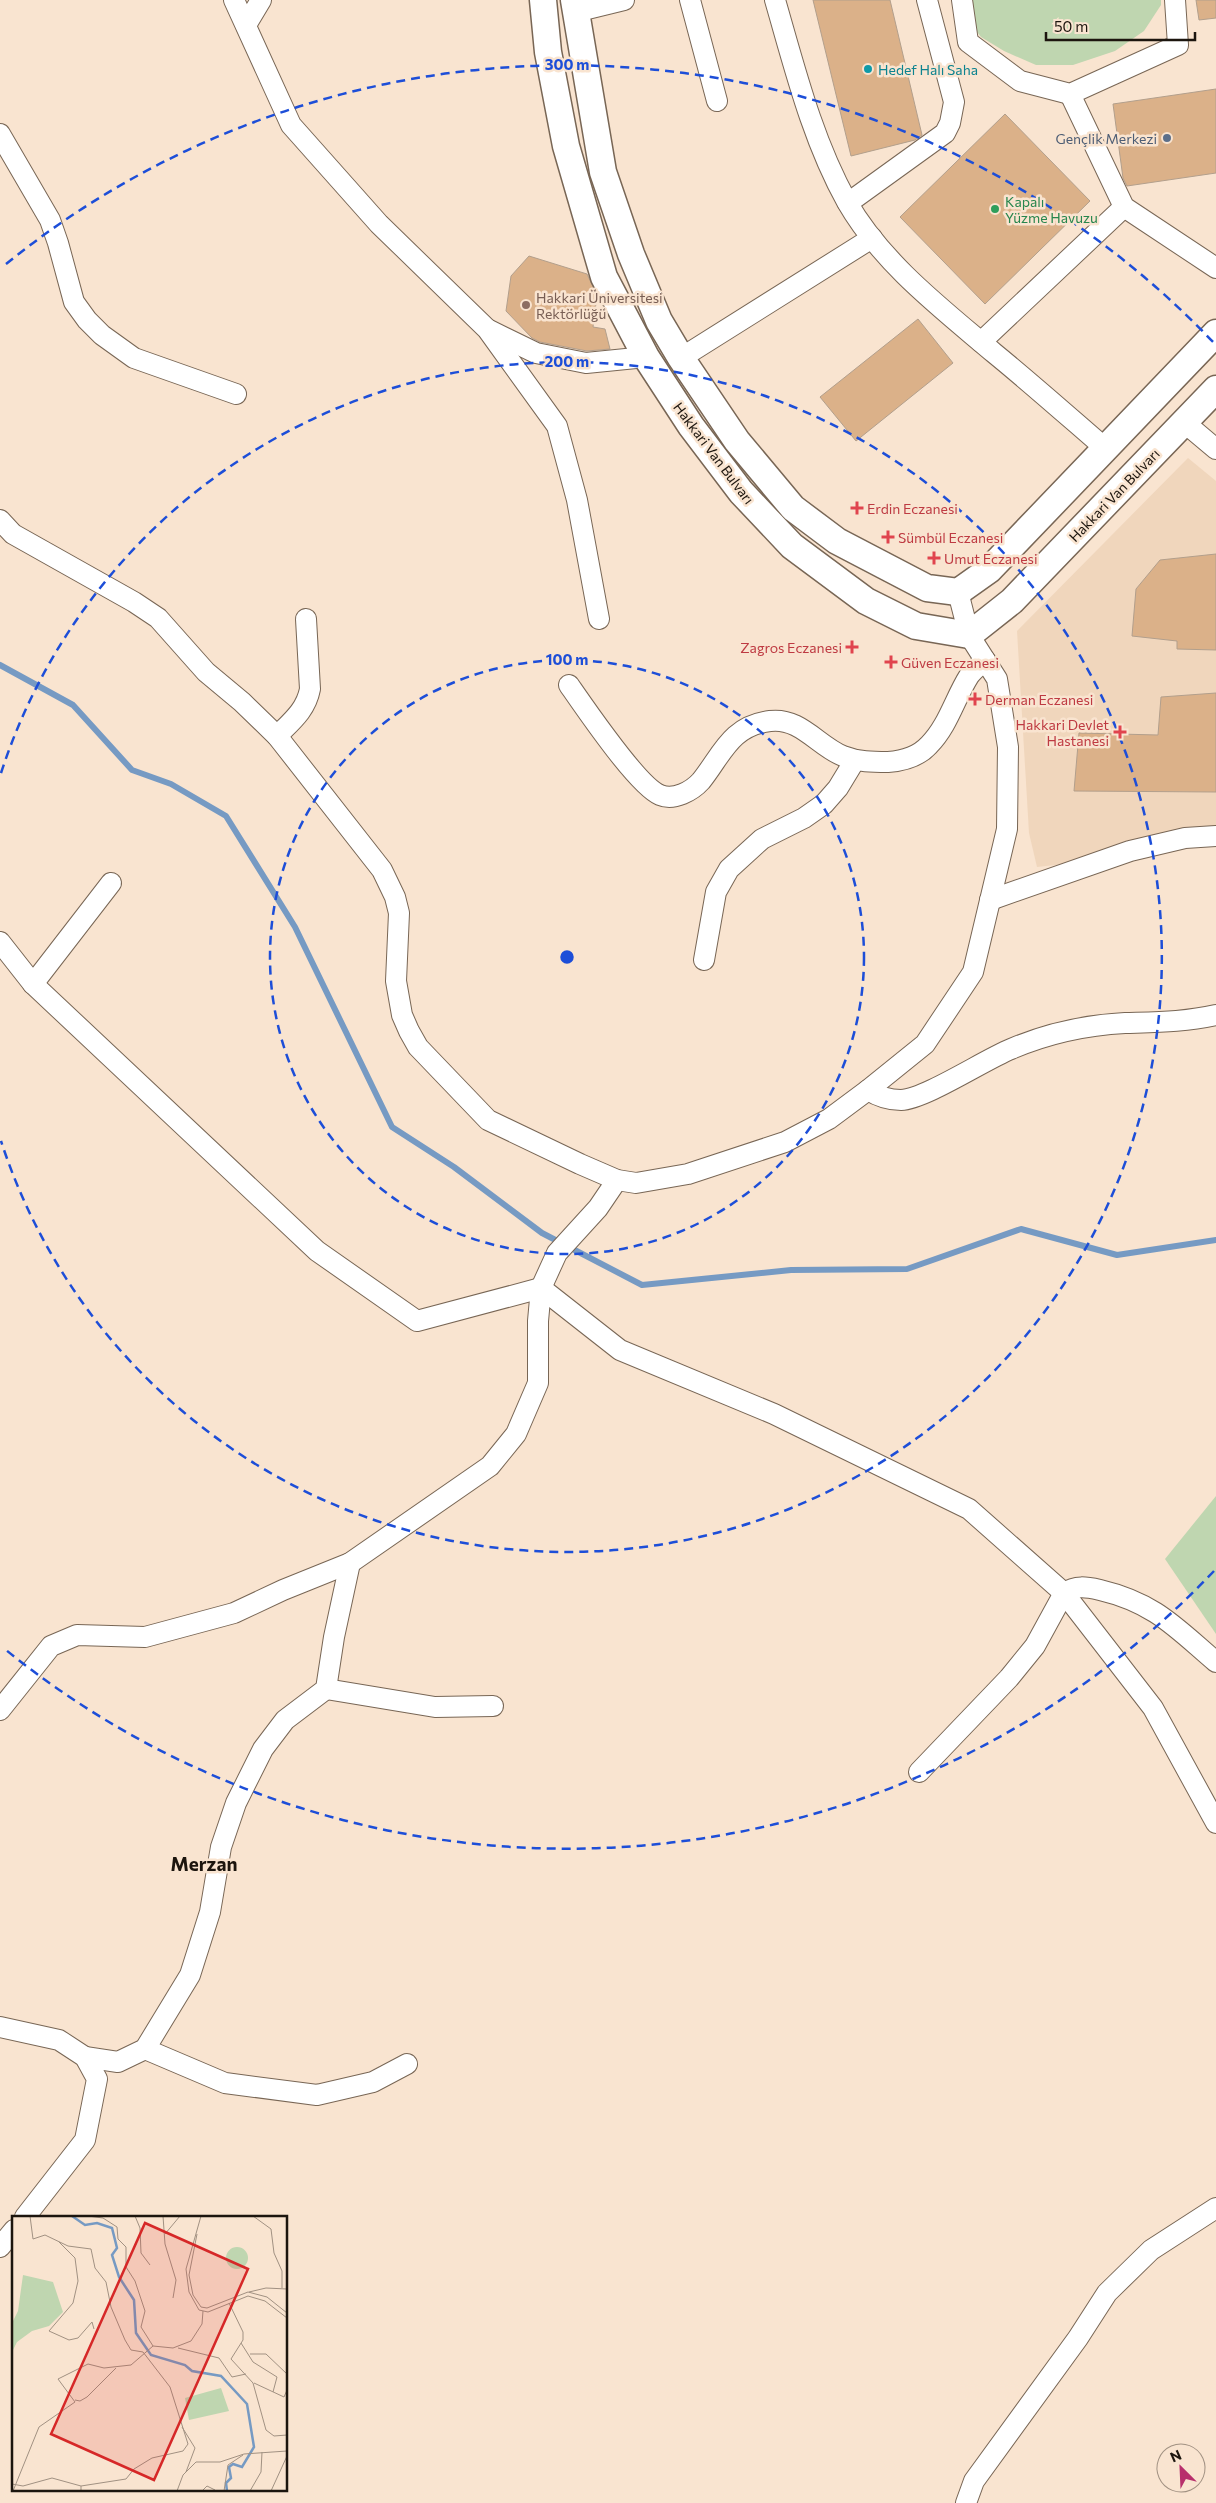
<svg xmlns="http://www.w3.org/2000/svg" width="1216" height="2503" viewBox="0 0 1216 2503" font-family="Commissioner,sans-serif">
<rect width="100%" height="100%" fill="#f9e4d0"/>
<path fill="#f0d6bc" d="M1188 458 1216 481V836L1157 854 1037 867 1029 833 1017 631Z"/>
<g fill="#bfd6b0">
<path d="M968 0H1161V5L1144 31 1115 51 1073 65H1036L1004 51 981 37 970 23Z"/>
<path d="M1216 1496V1634L1165 1559Z"/>
</g>
<g fill="none" stroke-linecap="round" stroke-linejoin="round">
<path stroke="#769ac3" stroke-width="6" d="M0 665 73 705 132 770 171 784 226 816 295 927 392 1127 454 1167 542 1233 642 1285 791 1270 907 1269 1021 1229 1117 1255 1216 1240"/>
</g>
<g fill="#dbb189" stroke="#b29f8c">
<path d="M813 0H890L922 135 915 140 851 156Z"/>
<path d="M1196 0H1216V18L1199 20Z"/>
<path d="M1216 89V173L1127 186 1123 178 1113 104Z"/>
<path d="M1005 114 1090 201 985 304 900 217Z"/>
<path d="M529 256 587 274 597 295 593 327 605 329 610 349 587 351 540 342 532 338 506 311 511 276Z"/>
<path d="M918 319 953 363 856 441 820 397Z"/>
<path d="M1216 554V650L1177 649V641L1132 636 1136 589 1160 560Z"/>
<path d="M1216 693V792L1074 791 1079 733 1158 735 1161 697Z"/>
</g>
<g fill="none" stroke-linecap="round" stroke-linejoin="round">
<defs>
<g id="minor">
<path d="M234 0 291 125 379 224 487 329 557 426 577 500 599 619"/>
<path d="M690 0 717 101"/>
<path d="M775 0C795 69 812 139 847 202 882 263 941 308 994 353 1032 384 1069 417 1106 449"/>
<path d="M962 0 968 42 1020 81 1070 94 1178 45 1175 0"/>
<path d="M575 12 624 0"/>
<path d="M246 25 261 0"/>
<path d="M1070 94 1124 207 1216 268"/>
<path d="M0 134 50 220 58 243 74 302 87 320 102 335 134 358 236 394"/>
<path d="M848 203 945 133 950 123 954 102 927 0"/>
<path d="M489 330 536 353 586 363 646 357"/>
<path d="M981 342 1124 207"/>
<path d="M681 358 872 238"/>
<path d="M1185 423 1216 449"/>
<path d="M0 520 13 534 134 602 158 618 206 672 242 702 277 736 382 870 395 897 399 913 396 981 402 1015 409 1031 418 1047 488 1120 580 1164 617 1180 636 1183 688 1174 785 1142 829 1119 868 1090 925 1044 973 972 1007 829 1008 747 997 679 969 635 958 592"/>
<path d="M569 685C585 708 638 786 660 795 674 801 692 791 701 781 722 755 730 726 770 721 800 717 818 746 843 756 858 762 873 762 888 762 903 761 919 756 929 745 948 726 955 698 969 676 973 670 980 665 985 660"/>
<path d="M277 736C292 721 306 710 310 689L306 619"/>
<path d="M990 900 1130 851 1185 838 1216 836"/>
<path d="M0 942 33 984 317 1251 417 1321 541 1288 620 1350 774 1414 969 1509 1064 1593 1153 1708 1216 1823"/>
<path d="M704 960 716 892 729 869 762 839 804 818 824 804 838 788 855 760"/>
<path d="M33 984 111 883"/>
<path d="M868 1090C879 1097 889 1100 901 1100 925 1099 984 1060 1011 1049 1046 1034 1087 1025 1125 1023 1156 1022 1186 1022 1216 1015"/>
<path d="M326 1689 435 1707 493 1706"/>
<path d="M0 1710 51 1646 77 1635 145 1637 234 1613 283 1590 350 1563 490 1466 516 1434 538 1383V1321L541 1288 557 1253 598 1208 617 1180"/>
<path d="M919 1772 1009 1678 1035 1646 1064 1593C1076 1585 1086 1587 1100 1590 1155 1603 1176 1628 1216 1662"/>
<path d="M0 2027 59 2040 85 2057 97 2079 85 2140 25 2217"/>
<path d="M145 2049 225 2083 317 2095 373 2082 407 2064"/>
<path d="M85 2057 118 2062 145 2049 190 1975 210 1912 221 1847 236 1803 263 1749 285 1720 326 1689 334 1637 350 1563"/>
<path d="M0 2247 14 2230"/>
<path d="M966 2503 974 2481 1078 2338 1107 2293 1151 2250 1216 2208"/>
</g>
<g id="major">
<path d="M543 0 548 52 566 146 604 277 646 357 691 426 741 492 792 546 866 601 916 626 969 635 1012 601 1216 389"/>
<path d="M574 0 603 172 631 254 659 321 681 358 737 441 793 508 837 541 927 588 958 592 989 570 1216 333"/>
</g>
</defs>
<use href="#minor" stroke="#786655" stroke-width="22"/>
<use href="#major" stroke="#786655" stroke-width="29"/>
<use href="#minor" stroke="#fff" stroke-width="20"/>
<use href="#major" stroke="#fff" stroke-width="26"/>
</g>
<g fill="none" stroke="#1d4ed8" stroke-width="2.5" stroke-dasharray="9 6">
<circle cx="567" cy="957" r="297"/>
<path d="M1 773A595 595 0 1 1 1 1141"/>
<path d="M1214 1571A892 892 0 0 1 6 1650M6 264A892 892 0 0 1 1214 343"/>
</g>
<circle fill="#0f9aa8" stroke="#f9e4d0" stroke-width="2" cx="868" cy="69" r="5"/>
<circle fill="#5c6f8a" stroke="#f9e4d0" stroke-width="2" cx="1167" cy="138" r="5"/>
<circle fill="#2e9e5b" stroke="#f9e4d0" stroke-width="2" cx="995" cy="209" r="5"/>
<circle fill="#8d6e63" stroke="#f9e4d0" stroke-width="2" cx="526" cy="305" r="5"/>
<g fill="#e0444e" stroke="#f9e4d0" stroke-width="2">
<path d="M854.5 500.5h5v5h5v5h-5v5h-5v-5h-5v-5h5z"/>
<path d="M885.5 529.5h5v5h5v5h-5v5h-5v-5h-5v-5h5z"/>
<path d="M931.5 550.5h5v5h5v5h-5v5h-5v-5h-5v-5h5z"/>
<path d="M849.5 639.5h5v5h5v5h-5v5h-5v-5h-5v-5h5z"/>
<path d="M888.5 654.5h5v5h5v5h-5v5h-5v-5h-5v-5h5z"/>
<path d="M972.5 691.5h5v5h5v5h-5v5h-5v-5h-5v-5h5z"/>
<path d="M1117.5 724.5h5v5h5v5h-5v5h-5v-5h-5v-5h5z"/>
</g>
<g text-anchor="middle" dominant-baseline="central" stroke-width="5" stroke-linejoin="round" paint-order="stroke">
<g font-size="14" fill="#0d838f" stroke="#f9e4d0" text-anchor="start">
<text x="878" y="69">Hedef Halı Saha</text>
</g>
<g font-size="14" fill="#4e5e75" stroke="#f9e4d0" text-anchor="end">
<text x="1157" y="138">Gençlik Merkezi</text>
</g>
<g font-size="14" fill="#27864d" stroke="#f9e4d0" text-anchor="start">
<text x="1005" y="201">Kapalı<tspan x="1005" dy="16">Yüzme Havuzu</tspan></text>
</g>
<g font-size="14" fill="#785e54" stroke="#f9e4d0" text-anchor="start">
<text x="536" y="297">Hakkari Üniversitesi<tspan x="536" dy="16">Rektörlüğü</tspan></text>
</g>
<g font-size="14" fill="#1c150e" stroke="#f9e4d0">
<text transform="translate(714 453) rotate(53)">Hakkari Van Bulvarı</text>
<text transform="translate(1114 495) rotate(-46)">Hakkari Van Bulvarı</text>
</g>
<g font-size="14" fill="#be3a42" stroke="#f9e4d0" text-anchor="start">
<text x="867" y="508">Erdin Eczanesi</text>
<text x="898" y="537">Sümbül Eczanesi</text>
<text x="944" y="558">Umut Eczanesi</text>
<text x="842" y="647" text-anchor="end">Zagros Eczanesi</text>
<text x="901" y="662">Güven Eczanesi</text>
<text x="985" y="699">Derman Eczanesi</text>
<text x="1109" y="724" text-anchor="end">Hakkari Devlet<tspan x="1109" dy="16">Hastanesi</tspan></text>
</g>
<g font-size="19" font-weight="bold" fill="#1c150e" stroke="#f9e4d0">
<text x="204" y="1863">Merzan</text>
</g>
</g>
<g transform="translate(12 2216)">
<rect width="275" height="275" fill="#f9e4d0"/>
<path d="M214 42a11 11 0 1 1 22 0a11 11 0 1 1-22 0ZM11 59 41 66 51 96 37 110 20 115 5 126 0 136V107L6 95ZM209 172 217 195 177 204 173 182Z" fill="#bfd6b0"/>
<path fill="none" stroke="#769ac3" stroke-width="2.5" d="M60 0 73 9 85 7 100 12 105 32 100 39 107 61 122 84 124 117 139 139 173 149 180 155 209 160 235 188 242 231 230 251 221 248 217 251 219 262 214 267 215 275"/>
<path fill="none" stroke="#a19182" stroke-width="1" d="M18 0 21 23 33 19 56 30 79 33 83 52 94 66 99 91 113 124 119 134 131 136 158 171 176 228 171 235 140 242 122 253 114 263 69 270V275M76 0 91 2 105 11 106 23 114 31V51L123 65 133 95 129 111 141 130 161 132 179 125 190 108 191 95M123 0 128 12 129 37 138 49M151 0 153 28 164 64 161 82M189 0 174 53 177 76 187 94 196 96 236 80 253 85 275 102M241 0 259 13 262 37 270 55V72M153 18 168 0M185 18 177 59 181 79 189 91 195 92 236 76 255 81 275 97M47 26 63 42 66 65 61 87 37 115 57 124 66 122 80 106 82 113M237 76 254 72 275 73M217 87 231 116V124L219 143 241 167 254 214 262 220 275 219M229 127 241 146 265 161 261 176M166 132 207 142 220 161 234 158M238 138H254L275 158M242 167 272 181 275 174M63 184 68 185 75 181 104 152M170 211 183 232 174 256M0 268 11 270 40 262 69 270M1 275 27 211 63 186 46 163 76 148 92 152 119 149 141 130M165 275 171 259 184 246H208L232 238 275 235M190 275 195 270 203 274M212 275 216 249 231 239M238 275 249 256 250 236M259 275 275 240"/>
<path fill="#d62828" fill-opacity="0.15" stroke="#d62828" stroke-width="2.5" d="M133 7 236 53 142 264 39 218Z"/>
<rect width="275" height="275" fill="none" stroke="#1c150e" stroke-width="2.5"/>
</g>
<circle cx="567" cy="957" r="8" fill="#1d4ed8" stroke="#f9e4d0" stroke-width="2.5"/>
<g font-size="15" text-anchor="middle" font-weight="bold" fill="#1d4ed8" stroke="#f9e4d0" stroke-width="5" stroke-linejoin="round" paint-order="stroke">
<text x="567" y="70">300 m</text>
<text x="567" y="367">200 m</text>
<text x="567" y="665">100 m</text>
</g>
<g transform="translate(1181 2468) rotate(336)"><circle r="24" fill="#f9e4d0" stroke="#a19182"/>
<path d="M0-4L9 19L0 12L-9 19Z" fill="#b82f6c"/>
<text y="-8" font-size="14" font-weight="bold" text-anchor="middle" fill="#1c150e">N</text>
</g>
<path d="M1046 32v8h149v-8" fill="none" stroke="#1c150e" stroke-width="2.5"/>
<text x="1054" y="32" font-size="15" fill="#1c150e" stroke="#f9e4d0" stroke-width="4" paint-order="stroke">50 m</text>
</svg>
